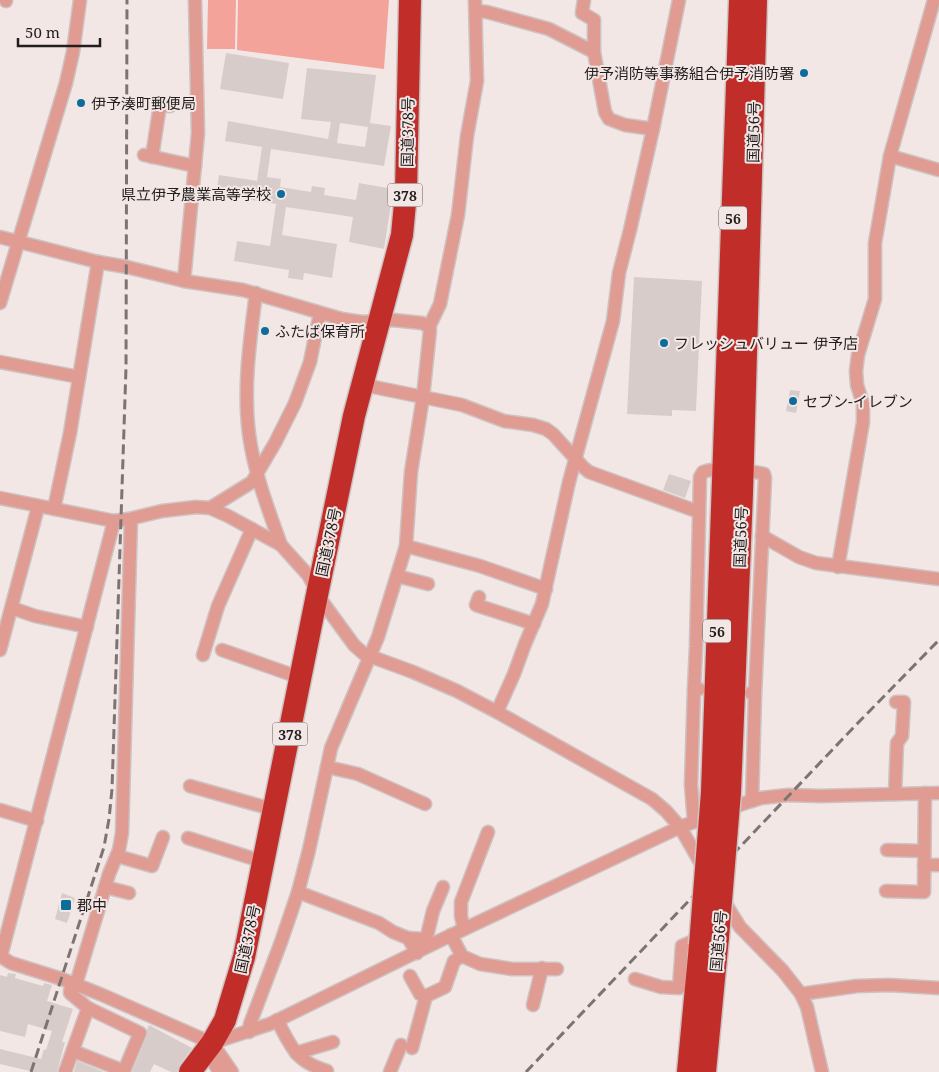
<svg xmlns="http://www.w3.org/2000/svg" width="939" height="1072" viewBox="0 0 939 1072" font-family="'Noto Serif','Noto Sans JP',serif">
<rect width="100%" height="100%" fill="#f3e7e6"/>
<g fill="#f3a399">
<path d="M208 0H236L235 49H207Z"/>
<path d="M238 0H389L384 69 237 50Z"/>
</g>
<g fill="#d8cccb" fill-rule="evenodd">
<path d="M226 53 289 63 283 99 220 89Z"/>
<path d="M307 68 376 75 370 123 391 126 384 166 271 149 267 177 281 179 280 187 311 192 312 186 325 188 324 195 356 200 359 183 393 189V192L384 249 349 242 353 217 286 207 282 235 337 244 332 278 304 273 303 280 288 278 289 270 234 261 237 241 270 246 276 204 216 194 219 175 257 181 262 147 225 141 228 121 328 139 331 122 301 119ZM340 123 368 127 365 147 337 143Z"/>
<path d="M634 277 702 281 696 411 672 410V416L627 414Z"/>
<path d="M790 390 800 391 796 413 786 411Z"/>
<path d="M669 474 691 481 685 498 663 490Z"/>
<path d="M62 893 75 898 67 923 55 919Z"/>
<path d="M8 973 16 974 15 978 43 986 44 983 52 985 47 1001 73 1009 62 1042H65L57 1072H34L0 1064V1049L41 1059 44 1049 46 1050 52 1031 28 1024 25 1037 0 1031V975L7 977Z"/>
<path d="M149 1025 192 1048 180 1064 177 1072H171L154 1064 150 1072H132L147 1036V1030Z"/>
<path d="M77 1061 104 1072H74Z"/>
</g>
<g fill="none" stroke-linecap="round" stroke-linejoin="round">
<defs>
<g id="street">
<path d="M584 0 582 13 594 20V52"/>
<path d="M6 1V0"/>
<path d="M476 11 487 12 549 29 594 52 605 112 609 119 625 125 653 129"/>
<path d="M144 155 195 166"/>
<path d="M890 156 939 170"/>
<path d="M152 157 160 105 170 106"/>
<path d="M0 237 98 262 127 267 184 281 243 290 342 319 362 322 393 320 422 323 429 327 430 330 423 397 411 472 406 546 378 637 331 748 309 850 298 892 281 942 250 1024 249 1032"/>
<path d="M184 281 198 133 195 0"/>
<path d="M256 293C250 340 243 387 249 434 254 472 268 509 281 545"/>
<path d="M0 303 66 83 73 52 80 0"/>
<path d="M429 327 440 304 458 215 467 136 477 81 475 0"/>
<path d="M0 362 79 377"/>
<path d="M364 385 462 405 504 421 533 425 546 429 553 434 583 467 589 472 699 512"/>
<path d="M0 498 114 521 129 519 162 511 196 507 210 508 228 516 281 545 308 575 324 604 354 645 364 654 413 672 457 691 497 712 652 799 666 811 680 827 704 869"/>
<path d="M210 508 252 482 275 443 295 403 310 362 320 313"/>
<path d="M54 509 70 433 98 262"/>
<path d="M762 536 799 557 816 563 939 579"/>
<path d="M406 546 480 566 546 589"/>
<path d="M838 567 863 422V404L857 385 856 371 858 355 875 299V243L890 156 934 0"/>
<path d="M397 576 428 584"/>
<path d="M479 597 476 605 534 624"/>
<path d="M12 608 35 616 87 627"/>
<path d="M0 650 38 507"/>
<path d="M222 650 301 678"/>
<path d="M203 655 218 606 252 529"/>
<path d="M694 689 691 785 694 822"/>
<path d="M699 689H694L696 647 700 477 703 472C718 467 749 470 764 474L765 478 755 694 751 693"/>
<path d="M497 712 514 674 525 644 542 604 569 482 613 321 619 273 630 230 653 129 679 0"/>
<path d="M327 767 358 774 425 804"/>
<path d="M190 786 275 810"/>
<path d="M895 794 897 743 902 736 904 702H896"/>
<path d="M752 801 755 694"/>
<path d="M0 810 37 821"/>
<path d="M188 838 264 862"/>
<path d="M887 850 924 851"/>
<path d="M117 856 152 866 163 837"/>
<path d="M924 865H939"/>
<path d="M105 887 129 893"/>
<path d="M886 891 924 892 925 793"/>
<path d="M298 892 379 923 393 932 408 938 417 953"/>
<path d="M722 898 740 927 783 971 801 994 807 1007 822 1072"/>
<path d="M464 929 461 916V902L488 832"/>
<path d="M451 935 462 956 480 964 512 969H557"/>
<path d="M408 938 424 939 427 936 433 911 443 887"/>
<path d="M0 956 11 963 62 979 100 994 212 1043 232 1072"/>
<path d="M1 956 114 521"/>
<path d="M410 976 420 994 426 996 445 987 454 961 462 956"/>
<path d="M635 979 661 987 679 988 682 946 703 937"/>
<path d="M76 984 109 874 119 850 122 833 131 519"/>
<path d="M801 994 857 986 889 985 939 988"/>
<path d="M533 1005 542 968"/>
<path d="M277 1020C292 1048 295 1061 327 1071"/>
<path d="M212 1043 270 1024 441 940 680 827 745 803 761 798 788 795 820 796 939 793"/>
<path d="M212 1045V1059L219 1072"/>
<path d="M412 1048 426 996"/>
<path d="M73 1051 124 1071 140 1033 88 1008"/>
<path d="M296 1053 333 1042"/>
<path d="M65 1072 88 1008 70 993 71 983"/>
<path d="M390 1072 401 1045"/>
</g>
<g id="highway">
<path d="M712 792 740 0"/>
<path d="M730 792 742 493 756 0"/>
<path d="M190 1072 212 1043 225 1020 244 957 318 590 354 416 402 235 406 193 410 0"/>
<path d="M688 1072 700 945"/>
<path d="M705 1072 718 937"/>
</g>
</defs>
<use href="#street" stroke="#cdc3c2" stroke-width="15"/>
<use href="#highway" stroke="#cdc3c2" stroke-width="25"/>
<use href="#street" stroke="#e09c93" stroke-width="12"/>
<use href="#highway" stroke="#c12e2a" stroke-width="22"/>
<g stroke="#7c7473" stroke-width="3" stroke-dasharray="10 5" stroke-linecap="butt">
<path d="M31 1072 104 847 109 819 112 789 126 368 127 0"/>
<path d="M526 1072 854 727 939 640"/>
</g>
<defs>
<g id="highway-bridge">
<path d="M718 937 730 792"/>
<path d="M700 945 712 792"/>
</g>
</defs>
<use href="#highway-bridge" stroke="#cdc3c2" stroke-width="25" stroke-linecap="butt"/>
<use href="#highway-bridge" stroke="#c12e2a" stroke-width="22"/>
</g>
<g fill="#0c6d9b" stroke="#f3e7e6" stroke-width="2">
<circle cx="804" cy="73" r="5"/>
<circle cx="81" cy="103" r="5"/>
<circle cx="281" cy="194" r="5"/>
<circle cx="265" cy="331" r="5"/>
<circle cx="664" cy="343" r="5"/>
<circle cx="793" cy="401" r="5"/>
<rect x="60" y="899" width="12" height="12" rx="2.5"/>
</g>
<g text-anchor="middle" dominant-baseline="central" stroke-width="4" stroke-linejoin="round" paint-order="stroke">
<g fill="#f3e7e6" stroke="#615a59" stroke-width="1">
<rect x="387.5" y="183.5" width="35" height="23" rx="4"/>
<rect x="719" y="206.5" width="28" height="23" rx="4"/>
<rect x="703" y="619.5" width="28" height="23" rx="4"/>
<rect x="272.5" y="722.5" width="35" height="23" rx="4"/>
</g>
<g font-size="14" font-weight="bold" fill="#221e1d">
<text x="405" y="195">378</text>
<text x="733" y="218">56</text>
<text x="717" y="631">56</text>
<text x="290" y="734">378</text>
</g>
<g font-size="15" fill="#221e1d" stroke="#f3e7e6" text-anchor="start">
<text x="794" y="73" text-anchor="end">伊予消防等事務組合伊予消防署</text>
<text x="91" y="103">伊予湊町郵便局</text>
<text x="271" y="194" text-anchor="end">県立伊予農業高等学校</text>
<text x="275" y="331">ふたば保育所</text>
<text x="674" y="343">フレッシュバリュー 伊予店</text>
<text x="803" y="401">セブン-イレブン</text>
<text x="77" y="905">郡中</text>
</g>
<g font-size="15" fill="#221e1d" stroke="#f3e7e6">
<text transform="translate(407 132) rotate(-89)">国道378号</text>
<text transform="translate(753 132) rotate(-89)">国道56号</text>
<text transform="translate(740 537) rotate(-88)">国道56号</text>
<text transform="translate(328 542) rotate(-78)">国道378号</text>
<text transform="translate(247 939) rotate(-78)">国道378号</text>
<text transform="translate(718 941) rotate(-85)">国道56号</text>
</g>
</g>
<path d="M18 38v8h82v-8" fill="none" stroke="#221e1d" stroke-width="2.5"/>
<text x="25" y="38" font-size="15" fill="#221e1d" stroke="#f3e7e6" stroke-width="4" paint-order="stroke">50 m</text>
</svg>
